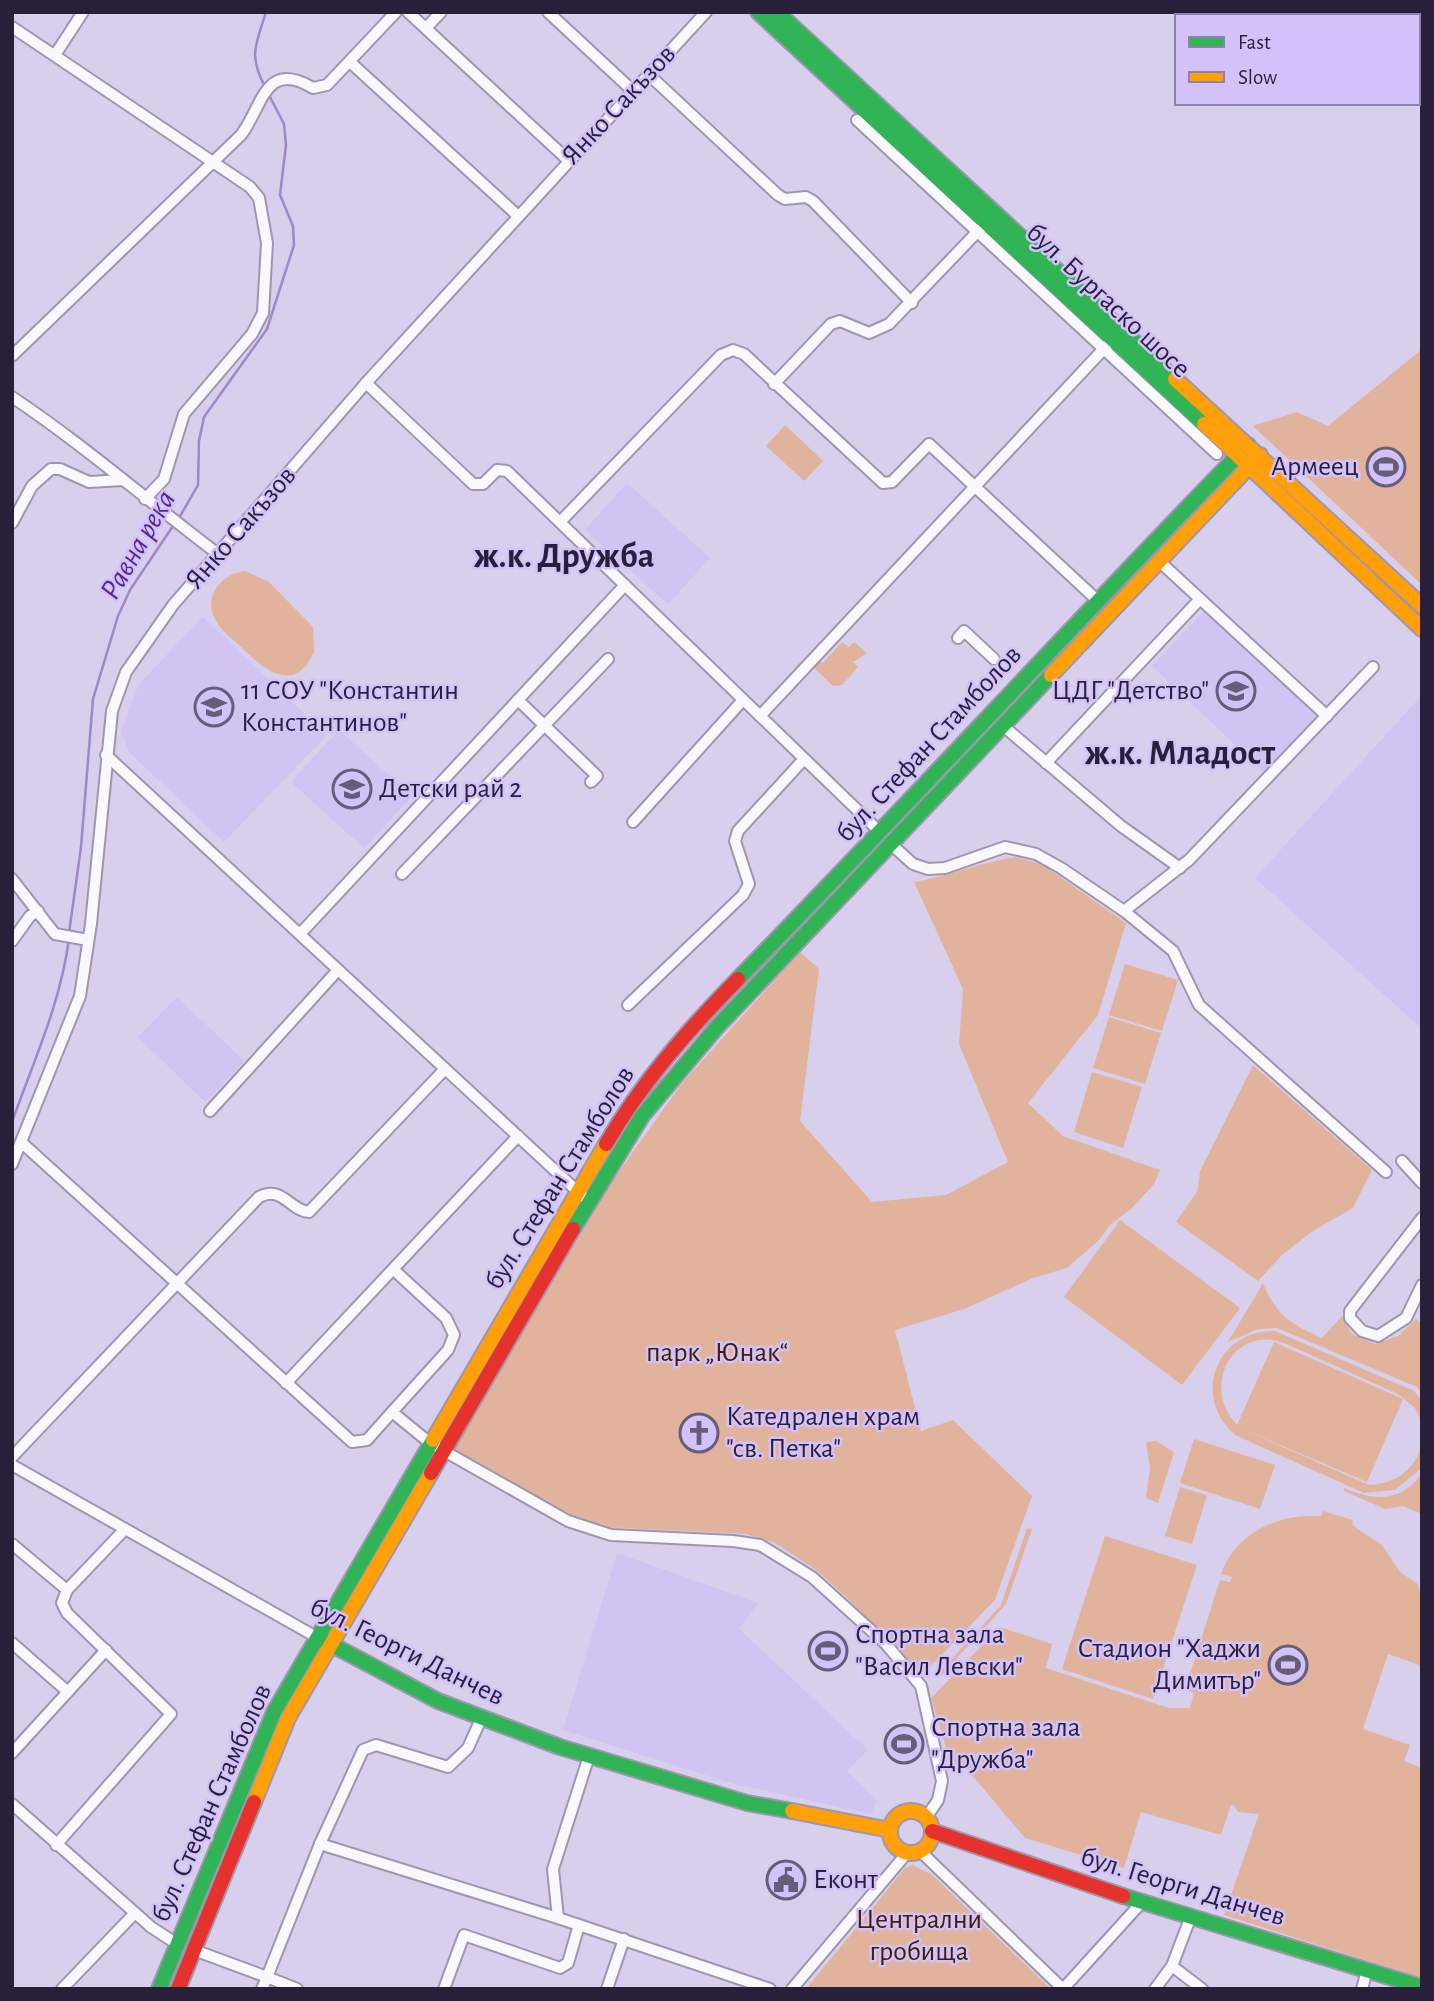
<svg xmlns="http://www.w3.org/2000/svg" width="1434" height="2001" viewBox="0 0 1434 2001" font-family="'Alegreya Sans',sans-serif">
<rect width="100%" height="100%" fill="#d8cfed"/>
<g fill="#d1c3f2">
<path d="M627 483 710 558 668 604 585 530Z"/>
<path d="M1206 609 1319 715 1265 773 1152 666Z"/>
<path d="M203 617 327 735 224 842 129 752 121 731 139 684Z"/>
<path d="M1422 695V1029L1255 878Z"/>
<path d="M339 730 412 796 364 848 291 782Z"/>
<path d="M177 997 244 1061 205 1102 138 1037Z"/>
<path d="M617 1553 758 1603 739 1629 868 1750 847 1771 877 1800 871 1814 731 1783 563 1730Z"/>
</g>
<g fill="#e1b39d">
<path d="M1422 349V585L1253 426 1297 412 1328 426Z"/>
<path d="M785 425 823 461 804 481 766 446Z"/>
<path d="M245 571 269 582 313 627 314 652C295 695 265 670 242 648 234 640 222 632 216 621 202 597 221 574 245 571Z"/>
<path d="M842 642 849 647 854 642 867 653 853 662 858 667 842 685 833 686 814 668 819 660 823 663Z"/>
<path d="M1016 857 1043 865 1126 923 1098 1015 1028 1103 1063 1136 1160 1170 1154 1184 1132 1208 1110 1225 1099 1240 1067 1268 1033 1278 964 1309 895 1330 921 1431 953 1420 1032 1496 995 1600 923 1674 917 1673 887 1637 844 1595 815 1569 775 1543 746 1534 603 1527C548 1512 500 1479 451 1451L615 1177 683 1082 800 952 819 969 800 1121 872 1202 946 1195 1008 1162 959 1044 963 989 914 882C949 876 981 862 1016 857Z"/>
<path d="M1125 964 1178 980 1162 1031 1109 1015Z"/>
<path d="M1109 1017 1161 1033 1145 1084 1093 1068Z"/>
<path d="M1253 1065 1372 1170 1353 1208 1313 1231 1283 1254 1258 1281 1176 1222 1198 1190 1200 1171Z"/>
<path d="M1092 1072 1142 1087 1123 1148 1074 1132Z"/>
<path d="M1120 1220 1240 1308 1182 1385 1064 1297Z"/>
<path d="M1263 1283C1277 1317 1290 1323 1322 1338L1342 1316 1352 1334 1375 1344 1398 1336 1416 1319 1422 1323V1394L1417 1387 1277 1328 1258 1329 1228 1342Z"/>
<path d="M1275 1331 1414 1391 1422 1401V1423L1415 1408 1398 1394 1284 1343C1234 1324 1200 1386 1237 1425L1274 1342 1403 1399 1367 1482 1238 1427 1369 1485C1396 1484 1414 1470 1422 1445V1468L1395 1490 1364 1493 1235 1435C1191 1397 1216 1330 1275 1331Z"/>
<path d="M1194 1439 1275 1465 1260 1509 1180 1483Z"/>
<path d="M1156 1441 1174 1452 1158 1503 1146 1498 1150 1468 1146 1442Z"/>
<path d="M1422 1474V1514L1403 1506 1385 1509 1344 1491V1488C1375 1501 1399 1503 1422 1474Z"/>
<path d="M1180 1487 1207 1495 1192 1544 1165 1536Z"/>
<path d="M1323 1511 1353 1520 1352 1525 1382 1545 1400 1572 1418 1584 1422 1604V1666L1388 1654 1363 1729 1410 1745 1404 1761 1422 1768V1978L1224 1915 1259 1814 1238 1812 1234 1805H1231L1221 1835 1141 1812 1124 1868 1025 1838 966 1768 950 1761 931 1698 1000 1627 1052 1644 1046 1668 1169 1708H1190L1194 1693 1185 1689 1220 1580 1230 1582 1232 1577 1221 1574C1236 1532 1280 1513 1321 1516Z"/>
<path d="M1027 1528 1032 1529 1006 1604 941 1676 938 1674 1001 1605Z"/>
<path d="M1105 1536 1197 1565 1153 1699 1062 1669Z"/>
<path d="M912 1865 931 1874 1051 1989H806L905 1868Z"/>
</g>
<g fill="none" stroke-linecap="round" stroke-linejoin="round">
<g stroke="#9f87cb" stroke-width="2.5">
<path d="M265 87C248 54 256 45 266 12"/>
<path d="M179 518 198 485 199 441 204 417 267 329 294 245 293 226 280 195 286 145 284 124 268 93"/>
<path d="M69 933 81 847 93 699 118 616 130 590 175 523"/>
<path d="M12 1122C34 1060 60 1005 69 939"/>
</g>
<defs>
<g id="street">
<path d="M408 12 568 160"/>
<path d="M548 12 633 91"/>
<path d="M12 27 250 187 259 198 267 243 263 313 252 334 184 414 164 479 145 499"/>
<path d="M426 28 441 12"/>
<path d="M55 55 83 12"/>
<path d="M350 62 517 215"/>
<path d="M648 74 778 195 785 199 806 197 813 201 912 303"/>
<path d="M857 120 1217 454"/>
<path d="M12 356 241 135C263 106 265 59 313 88L327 85 396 12"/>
<path d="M366 383 473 484H483L497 470 507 471 881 833"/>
<path d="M774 384 831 324 840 321 869 333 889 324 982 227"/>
<path d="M12 397C84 445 149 502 218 554"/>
<path d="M560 522 721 355 733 350 744 354 883 483 892 482 929 444 1097 600"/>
<path d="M12 523 32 486 51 469H60L89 482 123 480"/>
<path d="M1159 561 1327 716"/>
<path d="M958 638 964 631 994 659"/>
<path d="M518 700 597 776 591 782"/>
<path d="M760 716 1113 339"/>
<path d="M1002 725 1121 826 1180 868"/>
<path d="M106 755 588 1201"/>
<path d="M1046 763 1200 599"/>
<path d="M633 822 743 700"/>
<path d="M892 845 913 864 928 869 945 868 1005 847 1036 854 1061 868 1124 911 1173 951 1199 1005 1386 1172"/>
<path d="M402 874 608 659"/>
<path d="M12 879 55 934 88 940"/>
<path d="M1124 911 1189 860 1373 667"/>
<path d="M300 934 625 585"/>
<path d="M12 941 30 916 38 911"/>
<path d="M628 1005 743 895 749 884 735 841 738 831 804 759"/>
<path d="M210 1111 338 970"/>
<path d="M21 1142 352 1442 367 1440 392 1412 430 1443 568 1521 611 1535 733 1541 760 1545 812 1577 886 1644 921 1686 942 1781 938 1800 926 1818"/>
<path d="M1402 1161 1422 1183"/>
<path d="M12 1164 80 996 91 924 112 711 126 672 173 605 366 383 706 12"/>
<path d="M1422 1218 1350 1311V1318L1362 1331 1378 1336 1406 1318 1422 1285"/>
<path d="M286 1383 518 1136"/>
<path d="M392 1412 448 1350 454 1335 446 1318 394 1270"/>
<path d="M12 1457 259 1197C282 1185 289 1210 309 1212L445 1069"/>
<path d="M12 1465 318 1638"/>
<path d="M12 1544 67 1590"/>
<path d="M12 1643 68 1692"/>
<path d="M12 1753 106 1650"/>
<path d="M589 1756 553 1869 558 1918 770 1989"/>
<path d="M12 1804 151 1927 177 1944"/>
<path d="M320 1844 363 1750 376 1745 448 1767 468 1748 481 1719"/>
<path d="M56 1845 171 1714 67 1613 62 1603 67 1590 125 1529"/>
<path d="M920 1851 1063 1989"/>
<path d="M194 1950 267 1977 262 1989"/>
<path d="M1172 1966 1202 1989"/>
<path d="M62 1989 135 1913"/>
<path d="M297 1989 267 1977 320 1844 558 1918"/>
<path d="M444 1989 464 1935 560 1968 568 1963 579 1925"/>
<path d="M607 1989 624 1939"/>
<path d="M792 1989 907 1853"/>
<path d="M1063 1989 1142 1902"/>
<path d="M1155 1989 1172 1966 1191 1916"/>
<path d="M1362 1989 1367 1970"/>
</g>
<g id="fast">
<path d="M758 12 1204 424"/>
<path d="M777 12 1175 379"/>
<path d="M738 979C910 803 1076 621 1248 445"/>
<path d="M573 1229 642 1116 717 1027 1051 675"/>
<path d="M323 1640 438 1701 560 1747 747 1803 792 1811"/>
<path d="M1123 1896 1422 1987"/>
<path d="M159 1989 274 1712 433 1440"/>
</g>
<g id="slow">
<path d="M1175 379 1422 606"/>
<path d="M1204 424 1422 629"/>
<path d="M1051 675 1260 455"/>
<path d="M433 1440 606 1144"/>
<path d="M254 1802 288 1718 431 1473"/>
<path d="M792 1811 890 1830"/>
<circle cx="911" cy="1832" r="21"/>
</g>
<g id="jam">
<path d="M606 1144C641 1083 689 1029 738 979"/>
<path d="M431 1473 573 1229"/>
<path d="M932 1831 1123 1896"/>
<path d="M178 1989 254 1802"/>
</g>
</defs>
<use href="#street" stroke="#9e96af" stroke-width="14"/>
<use href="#fast" stroke="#9e96af" stroke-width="18"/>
<use href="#slow" stroke="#9e96af" stroke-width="18"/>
<use href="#jam" stroke="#9e96af" stroke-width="18"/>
<use href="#street" stroke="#f9f8fc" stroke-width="10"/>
<use href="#fast" stroke="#30b455" stroke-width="14"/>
<use href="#slow" stroke="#ff9f0a" stroke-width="14"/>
<use href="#jam" stroke="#e5322d" stroke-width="14"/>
</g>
<defs>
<symbol id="stadium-ring" viewBox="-11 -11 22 22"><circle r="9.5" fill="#d3c2fa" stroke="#665d79" stroke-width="1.5"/><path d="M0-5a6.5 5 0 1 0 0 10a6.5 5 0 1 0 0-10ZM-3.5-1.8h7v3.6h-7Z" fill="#665d79"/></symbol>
<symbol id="school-ring" viewBox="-11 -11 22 22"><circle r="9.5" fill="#d3c2fa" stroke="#665d79" stroke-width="1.5"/><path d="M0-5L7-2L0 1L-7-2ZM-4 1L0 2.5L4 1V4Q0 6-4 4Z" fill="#665d79"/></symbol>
<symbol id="church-ring" viewBox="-11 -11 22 22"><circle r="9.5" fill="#d3c2fa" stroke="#665d79" stroke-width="1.5"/><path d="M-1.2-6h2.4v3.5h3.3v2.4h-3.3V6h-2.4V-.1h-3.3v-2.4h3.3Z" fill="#665d79"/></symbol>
<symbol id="civic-ring" viewBox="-11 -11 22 22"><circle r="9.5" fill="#d3c2fa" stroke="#665d79" stroke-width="1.5"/><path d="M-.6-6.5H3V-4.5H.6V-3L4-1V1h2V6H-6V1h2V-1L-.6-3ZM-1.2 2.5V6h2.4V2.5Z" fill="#665d79"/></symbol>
</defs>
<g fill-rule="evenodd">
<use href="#stadium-ring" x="1364" y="445" width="44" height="44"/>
<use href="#school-ring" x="1214" y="669" width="44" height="44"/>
<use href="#school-ring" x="192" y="685" width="44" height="44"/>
<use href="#school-ring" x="330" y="767" width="44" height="44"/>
<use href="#church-ring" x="677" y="1411" width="44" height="44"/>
<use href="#stadium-ring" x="806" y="1629" width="44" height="44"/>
<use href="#stadium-ring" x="1266" y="1643" width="44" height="44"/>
<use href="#stadium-ring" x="882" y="1722" width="44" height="44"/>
<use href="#civic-ring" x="764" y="1858" width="44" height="44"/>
</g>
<g text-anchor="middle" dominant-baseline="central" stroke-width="5" stroke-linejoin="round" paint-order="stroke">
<g font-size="28" fill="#281f3a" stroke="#d3c2fa">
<text transform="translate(619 105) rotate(-47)">Янко Сакъзов</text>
<text transform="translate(1108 301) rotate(43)">бул. Бургаско шосе</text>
<text transform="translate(241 528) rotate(-49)">Янко Сакъзов</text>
<text transform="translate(929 744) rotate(-47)">бул. Стефан Стамболов</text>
<text transform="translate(560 1178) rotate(-58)">бул. Стефан Стамболов</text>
<text transform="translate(407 1652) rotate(26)">бул. Георги Данчев</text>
<text transform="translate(212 1803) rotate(-66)">бул. Стефан Стамболов</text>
<text transform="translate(1183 1887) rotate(17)">бул. Георги Данчев</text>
</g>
<g font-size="28" fill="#281f3a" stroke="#d3c2fa" text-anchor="start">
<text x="1359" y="467" text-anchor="end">Армеец</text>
<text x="241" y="691">11 СОУ "Константин<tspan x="241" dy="32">Константинов"</tspan></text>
<text x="1209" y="691" text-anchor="end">ЦДГ "Детство"</text>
<text x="379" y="789">Детски рай 2</text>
<text x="726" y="1417">Катедрален храм<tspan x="726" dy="32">"св. Петка"</tspan></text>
<text x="855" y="1635">Спортна зала<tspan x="855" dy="32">"Васил Левски"</tspan></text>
<text x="1261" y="1649" text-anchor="end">Стадион "Хаджи<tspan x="1261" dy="32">Димитър"</tspan></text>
<text x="931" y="1728">Спортна зала<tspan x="931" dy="32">"Дружба"</tspan></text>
<text x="813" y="1880">Еконт</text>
</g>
<g font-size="28" fill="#402002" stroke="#d3c2fa">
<text x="717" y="1353">парк „Юнак“</text>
<text x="919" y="1920">Централни<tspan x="919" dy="32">гробища</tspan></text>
</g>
<g font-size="30" font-style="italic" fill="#552990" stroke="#d3c2fa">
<text transform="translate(138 545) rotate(-60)">Равна река</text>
</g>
<g font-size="35" font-weight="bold" fill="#281f3a" stroke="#d3c2fa">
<text x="564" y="556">ж.к. Дружба</text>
<text x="1180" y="753">ж.к. Младост</text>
</g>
</g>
<rect width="1434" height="2001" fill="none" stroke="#281f3a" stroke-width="28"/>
<rect x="1175" y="14" width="245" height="91" fill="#d3c2fa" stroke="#8f81ad" stroke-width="2"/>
<rect x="1189" y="37" width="35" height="10" fill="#30b455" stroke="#8f81ad" stroke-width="2"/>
<text x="1238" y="49" font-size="21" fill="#281f3a">Fast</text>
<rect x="1189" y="72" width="35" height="10" fill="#ff9f0a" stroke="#8f81ad" stroke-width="2"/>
<text x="1238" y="84" font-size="21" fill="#281f3a">Slow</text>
</svg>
